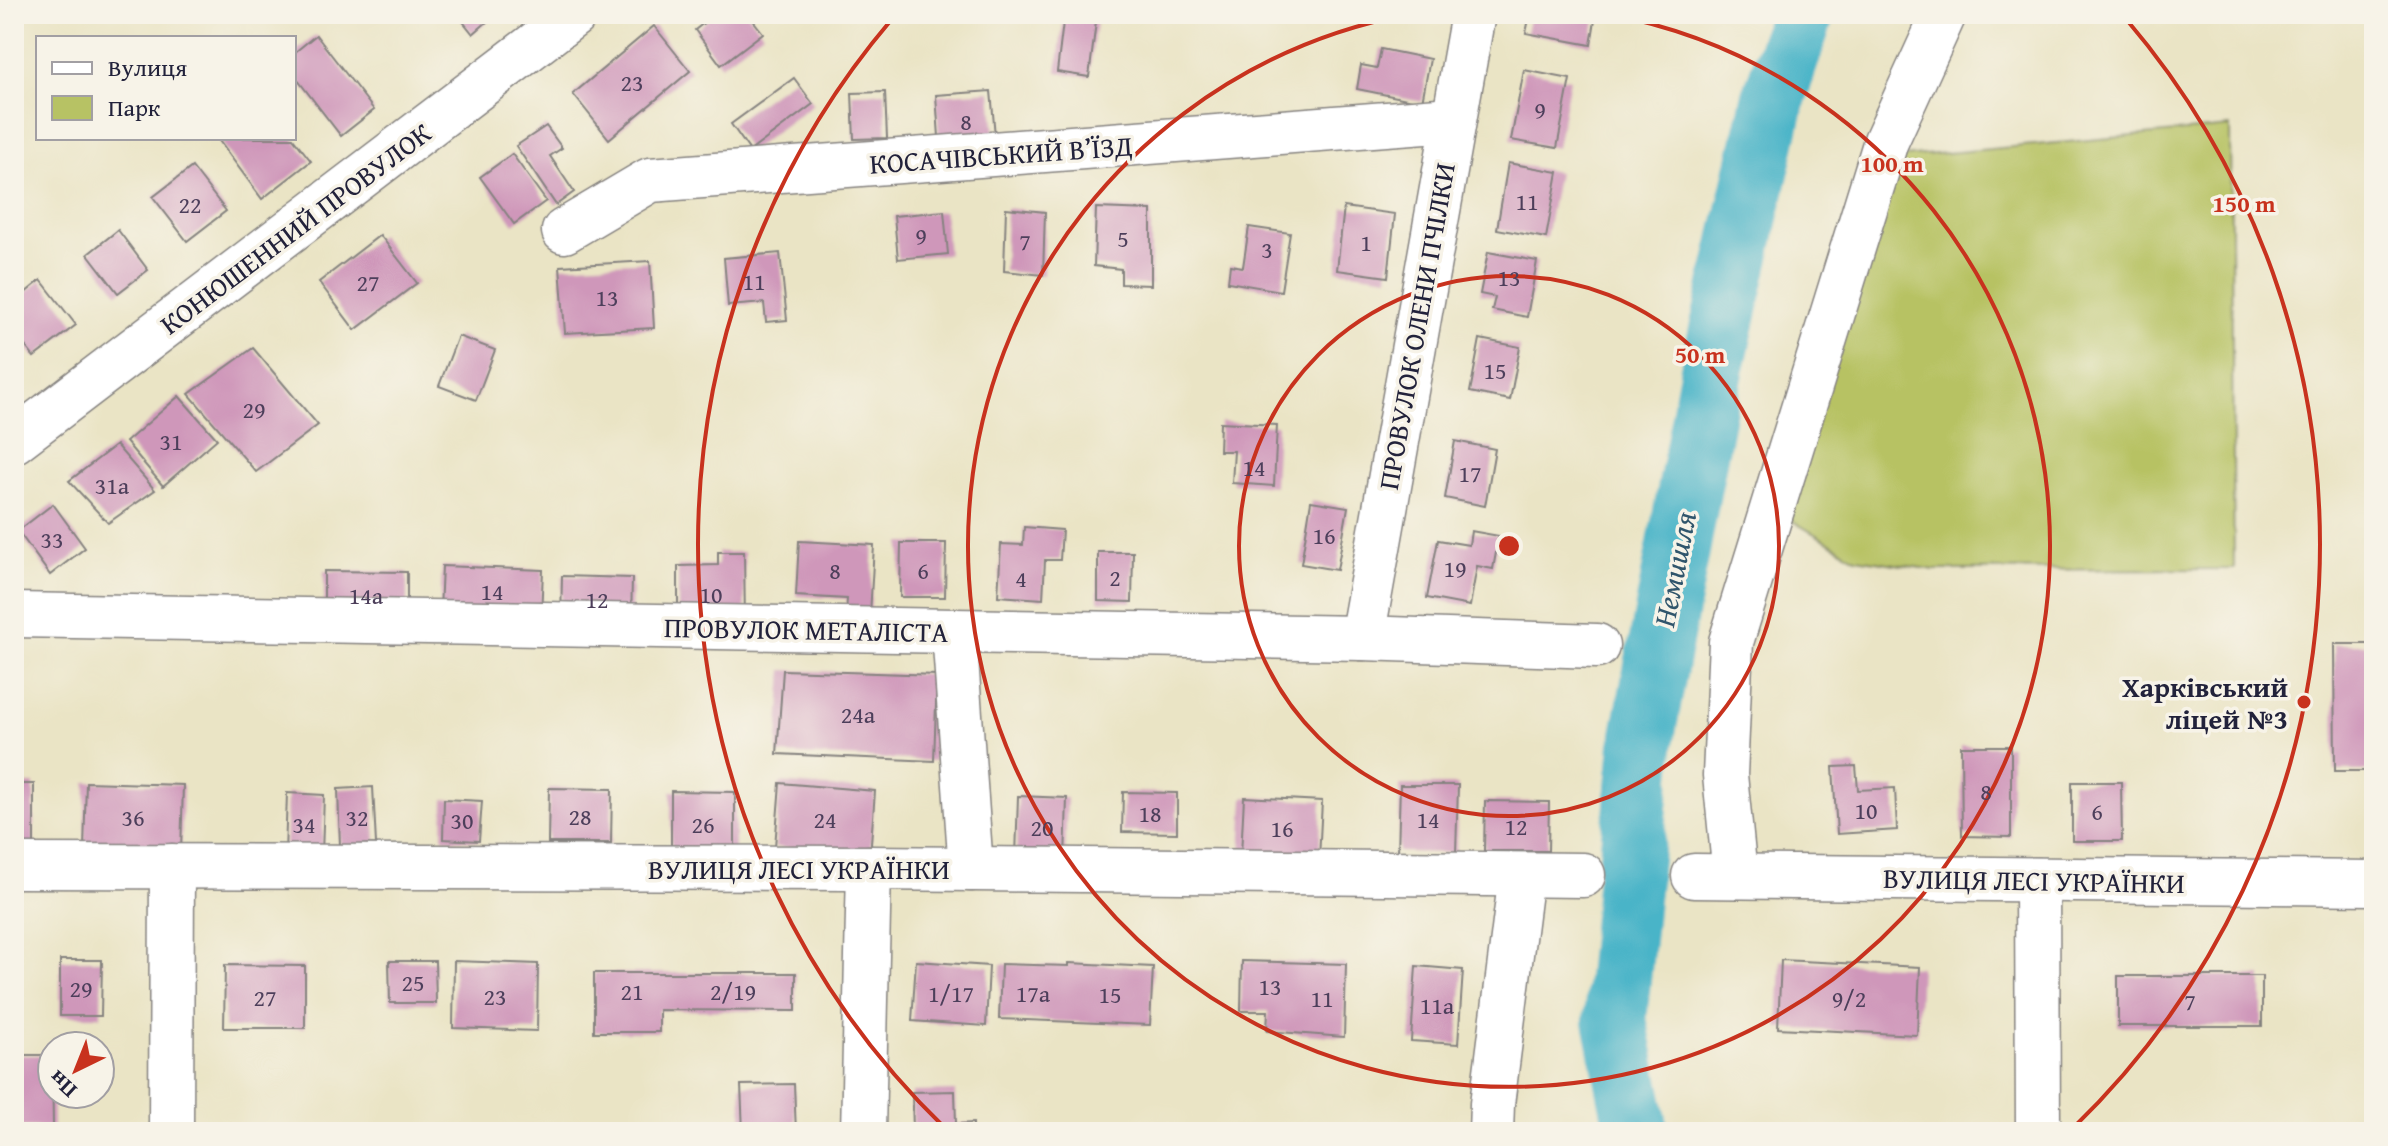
<svg xmlns="http://www.w3.org/2000/svg" width="2388" height="1146" viewBox="0 0 2388 1146" font-family="'Gentium Book Plus',serif">
<rect width="100%" height="100%" fill="#f7f3e8"/>
<filter id="ink" filterUnits="userSpaceOnUse"><feTurbulence type="fractalNoise" baseFrequency=".0125" numOctaves="2"/><feDisplacementMap in="SourceGraphic" scale="16" xChannelSelector="R" yChannelSelector="G"/><feConvolveMatrix kernelMatrix="1 2 1 2 8 2 1 2 1" color-interpolation-filters="sRGB"/></filter>
<filter id="wash" filterUnits="userSpaceOnUse"><feTurbulence type="fractalNoise" baseFrequency=".006" numOctaves="4" result="noise"/><feDisplacementMap in="SourceGraphic" scale="32" xChannelSelector="R" yChannelSelector="G"/><feGaussianBlur stdDeviation="1.8" result="paint"/><feColorMatrix in="noise" values="0 0 0 0 0 0 0 0 0 0 0 0 0 0 0 0 0 1.4 0 .05"/><feComposite in="paint" operator="in"/></filter>
<g filter="url(#wash)">
<rect width="100%" height="100%" fill="#eae4c5"/>
<path fill="#b7c264" stroke="#6c7250" stroke-width="2" d="M2230 127 2234 569 1935 570 1856 558 1772 509 1881 159Z"/>
<g fill="none" stroke-linecap="round" stroke-linejoin="round">
<path stroke="#4ab4c8" stroke-width="64" d="M1637 1132 1615 1020 1643 736 1711 375 1773 101 1802 14"/>
</g>
<g id="blocks">
<g fill="#cf97ba">
<path d="M457 14H496L473 34Z"/>
<path d="M715 14H748L763 33 721 65 695 30Z"/>
<path d="M1064 14H1097L1089 77 1057 72Z"/>
<path d="M1530 14H1596L1591 45 1526 33Z"/>
<path d="M654 26 690 71 609 139 573 94Z"/>
<path d="M316 35 374 110 341 136 294 75V53Z"/>
<path d="M1381 49 1430 59 1422 102 1357 89 1361 65 1377 68Z"/>
<path d="M1524 70 1570 79 1557 148 1511 140Z"/>
<path d="M794 78 813 104 750 151 731 124Z"/>
<path d="M991 91 996 147 940 151 936 95Z"/>
<path d="M885 92 887 138 854 139 852 93Z"/>
<path d="M546 126 562 148 550 156 574 192 556 205 516 146Z"/>
<path d="M217 138H293L311 161 262 199Z"/>
<path d="M512 154 546 201 514 224 480 177Z"/>
<path d="M1508 163 1558 172 1546 238 1497 229Z"/>
<path d="M192 167 226 211 187 241 153 197Z"/>
<path d="M1344 207 1395 214 1388 277 1337 270Z"/>
<path d="M1006 208 1045 212 1043 275 1004 271Z"/>
<path d="M1096 208 1151 210V285L1121 284V269L1094 266Z"/>
<path d="M944 211 948 254 898 259 894 216Z"/>
<path d="M1249 227 1290 233 1281 291 1228 282 1230 265 1243 267Z"/>
<path d="M118 230 148 270 118 293 88 254Z"/>
<path d="M380 235 417 283 355 330 319 282Z"/>
<path d="M1488 252 1537 261 1527 317 1492 310 1495 297 1480 294Z"/>
<path d="M780 253 787 320 766 322 764 303 728 306 724 258Z"/>
<path d="M650 261 654 328 565 333 560 266Z"/>
<path d="M41 280 76 325 34 357 14 332V302Z"/>
<path d="M458 336 495 350 476 400 439 386Z"/>
<path d="M1480 339 1520 347 1510 400 1470 392Z"/>
<path d="M253 348 318 425 256 472 189 394Z"/>
<path d="M179 396 217 439 163 486 126 442Z"/>
<path d="M1220 422 1277 425 1274 486 1232 483 1234 451H1219Z"/>
<path d="M1455 441 1495 449 1485 506 1445 498Z"/>
<path d="M116 445 155 490 108 523 69 481Z"/>
<path d="M1311 501 1348 507 1337 570 1301 564Z"/>
<path d="M53 504 85 548 50 575 18 531Z"/>
<path d="M1024 527 1062 530 1060 560H1045L1043 599 998 596 1001 544 1023 545Z"/>
<path d="M1471 531 1499 536 1493 569 1477 566 1470 606 1427 598 1438 540 1469 545Z"/>
<path d="M799 541 874 545 870 615 846 614 847 599 796 596Z"/>
<path d="M901 543H946L945 597H900Z"/>
<path d="M718 552H744L745 622H678V566L718 565Z"/>
<path d="M1098 552H1133L1132 602 1098 601Z"/>
<path d="M442 566 543 570 541 616 440 611Z"/>
<path d="M324 571 407 572V618L324 617Z"/>
<path d="M562 576 632 578 631 622 561 620Z"/>
<path d="M2334 644H2374V771H2335Z"/>
<path d="M783 670 937 675 934 761 777 754Z"/>
<path d="M1961 746H2011V837L1962 836Z"/>
<path d="M1856 766 1858 790 1895 788 1897 830 1837 834 1833 767Z"/>
<path d="M86 782 183 785 181 852 84 849Z"/>
<path d="M2072 782H2121L2122 841H2072Z"/>
<path d="M780 783 875 791 870 856 775 847Z"/>
<rect x="14" y="784" width="20" height="67"/>
<path d="M1400 785H1458L1456 853 1398 852Z"/>
<path d="M373 787 376 844 340 846 338 789Z"/>
<path d="M549 788 612 789 611 843H548Z"/>
<path d="M671 791 735 792V857L671 856Z"/>
<path d="M1123 792 1177 793V833L1122 832Z"/>
<path d="M287 793 324 795 322 855 285 854Z"/>
<path d="M1018 796 1067 798 1065 859 1016 857Z"/>
<path d="M1244 797 1322 801 1319 859 1241 855Z"/>
<path d="M444 799 482 801 479 841 443 839Z"/>
<path d="M1485 801 1549 802 1548 851H1484Z"/>
<path d="M60 960H102L101 1016H60Z"/>
<path d="M1781 960 1920 967 1917 1035 1778 1028Z"/>
<path d="M389 961H435L436 1003H390Z"/>
<path d="M454 961 538 964 537 1031 453 1028Z"/>
<path d="M916 961 989 966 986 1026 912 1021Z"/>
<path d="M1242 961 1346 964 1344 1037 1267 1031 1268 1011H1241Z"/>
<path d="M1069 963 1153 967 1150 1025 999 1019 1001 964 1069 966Z"/>
<path d="M225 965 305 966V1028H224Z"/>
<path d="M1416 966 1463 970 1458 1044 1411 1041Z"/>
<path d="M594 973H796V1011L659 1010V1032H594Z"/>
<rect x="2118" y="976" width="144" height="50"/>
<path d="M14 1055H52L53 1127H14Z"/>
<path d="M794 1084 796 1132H743L741 1085Z"/>
<path d="M955 1091 956 1124 973 1123V1132H913L912 1092Z"/>
</g>
</g>
</g>
<g filter="url(#ink)">
<use href="#blocks" fill-opacity="0" stroke="#868380" stroke-width="2"/>
<g fill="none" stroke-linecap="round" stroke-linejoin="round">
<defs>
<g id="minor">
<path d="M564 231 650 180 1452 119"/>
<path d="M14 441 575 14"/>
<path d="M14 615 1362 638 1597 646"/>
<path d="M954 631 971 869"/>
<path d="M1362 638 1473 14"/>
<path d="M14 866 869 868 1583 875"/>
<path d="M1694 876 2374 883"/>
<path d="M1735 876 1725 775 1731 642 1886 141 1944 14"/>
<path d="M2037 880 2038 1132"/>
<path d="M171 1132 172 866"/>
<path d="M863 1132 869 868"/>
<path d="M1491 1132 1492 1104 1521 875"/>
</g>
</defs>
<use href="#minor" stroke="#868380" stroke-width="47"/>
<use href="#minor" stroke="#fff" stroke-width="44"/>
</g>
</g>
<g fill="none" stroke="#c8321e" stroke-width="4">
<circle cx="1509" cy="546" r="270"/>
<path d="M1608 14A541 541 0 1 1 1410 14"/>
<path d="M946 1129A811 811 0 0 1 892 19M2126 19A811 811 0 0 1 2072 1129"/>
</g>
<circle fill="#c8321e" stroke="#f7f3e8" stroke-width="3" cx="2304" cy="702" r="8"/>
<g text-anchor="middle" dominant-baseline="central" stroke-width="7" stroke-linejoin="round" paint-order="stroke">
<g font-size="24" fill="#4d3f5b">
<text x="632" y="82">23</text>
<text x="1540" y="109">9</text>
<text x="966" y="121">8</text>
<text x="1527" y="201">11</text>
<text x="190" y="204">22</text>
<text x="921" y="235">9</text>
<text x="1123" y="238">5</text>
<text x="1025" y="241">7</text>
<text x="1366" y="242">1</text>
<text x="1267" y="249">3</text>
<text x="1509" y="277">13</text>
<text x="754" y="281">11</text>
<text x="368" y="282">27</text>
<text x="607" y="297">13</text>
<text x="1495" y="370">15</text>
<text x="254" y="409">29</text>
<text x="171" y="441">31</text>
<text x="1254" y="467">14</text>
<text x="1470" y="473">17</text>
<text x="112" y="485">31а</text>
<text x="1324" y="535">16</text>
<text x="52" y="539">33</text>
<text x="1455" y="568">19</text>
<text x="835" y="570">8</text>
<text x="923" y="570">6</text>
<text x="1115" y="577">2</text>
<text x="1021" y="578">4</text>
<text x="492" y="591">14</text>
<text x="711" y="594">10</text>
<text x="366" y="595">14а</text>
<text x="597" y="599">12</text>
<text x="858" y="714">24а</text>
<text x="1986" y="791">8</text>
<text x="1866" y="810">10</text>
<text x="2097" y="811">6</text>
<text x="1150" y="813">18</text>
<text x="580" y="816">28</text>
<text x="133" y="817">36</text>
<text x="357" y="817">32</text>
<text x="825" y="819">24</text>
<text x="1428" y="819">14</text>
<text x="462" y="820">30</text>
<text x="304" y="824">34</text>
<text x="703" y="824">26</text>
<text x="1516" y="826">12</text>
<text x="1042" y="827">20</text>
<text x="1282" y="828">16</text>
<text x="413" y="982">25</text>
<text x="1270" y="986">13</text>
<text x="81" y="988">29</text>
<text x="632" y="991">21</text>
<text x="733" y="991">2/19</text>
<text x="951" y="993">1/17</text>
<text x="1033" y="993">17а</text>
<text x="1110" y="994">15</text>
<text x="495" y="996">23</text>
<text x="265" y="997">27</text>
<text x="1322" y="998">11</text>
<text x="1849" y="998">9/2</text>
<text x="2190" y="1001">7</text>
<text x="1437" y="1005">11а</text>
</g>
<g font-size="28" fill="#22223b" stroke="#f7f3e8">
<text transform="translate(1001 154) rotate(-4)">КОСАЧІВСЬКИЙ В’ЇЗД</text>
<text transform="translate(295 228) rotate(-37)">КОНЮШЕННИЙ ПРОВУЛОК</text>
<text transform="translate(1416 326) rotate(-80)">ПРОВУЛОК ОЛЕНИ ПЧІЛКИ</text>
<text transform="translate(806 629) rotate(1)">ПРОВУЛОК МЕТАЛІСТА</text>
<text x="799" y="868">ВУЛИЦЯ ЛЕСІ УКРАЇНКИ</text>
<text transform="translate(2034 880) rotate(1)">ВУЛИЦЯ ЛЕСІ УКРАЇНКИ</text>
</g>
<g font-size="28" font-weight="bold" fill="#22223b" stroke="#f7f3e8" text-anchor="end">
<text x="2288" y="686">Харківський<tspan x="2288" dy="32">ліцей №3</tspan></text>
</g>
<g font-size="30" font-style="italic" fill="#30556c" stroke="#f7f3e8">
<text transform="translate(1674 569) rotate(-79)">Немишля</text>
</g>
</g>
<circle cx="1509" cy="546" r="12" fill="#c8321e" stroke="#f7f3e8" stroke-width="4"/>
<g font-size="24" text-anchor="middle" font-weight="bold" fill="#c8321e" stroke="#f7f3e8" stroke-width="7" stroke-linejoin="round" paint-order="stroke">
<text x="1892" y="172">100 m</text>
<text x="2244" y="212">150 m</text>
<text x="1700" y="363">50 m</text>
</g>
<rect width="2388" height="1146" fill="none" stroke="#f7f3e8" stroke-width="48"/>
<rect x="36" y="36" width="260" height="104" fill="#f7f3e8" stroke="#a29fa3" stroke-width="2"/>
<rect x="52" y="62" width="40" height="12" fill="#ffffff" stroke="#a29fa3" stroke-width="2"/>
<text x="108" y="76" font-size="24" fill="#22223b">Вулиця</text>
<rect x="52" y="96" width="40" height="24" fill="#b7c264" stroke="#a29fa3" stroke-width="2"/>
<text x="108" y="116" font-size="24" fill="#22223b">Парк</text>
<g transform="translate(76 1070) rotate(223)"><circle r="38" fill="#f7f3e8" stroke="#a29fa3" stroke-width="2"/>
<path d="M0-6L14 30L0 20L-14 30Z" fill="#c8321e"/>
<text y="-12" font-size="22" font-weight="bold" text-anchor="middle" fill="#22223b">Пн</text>
</g>
</svg>
